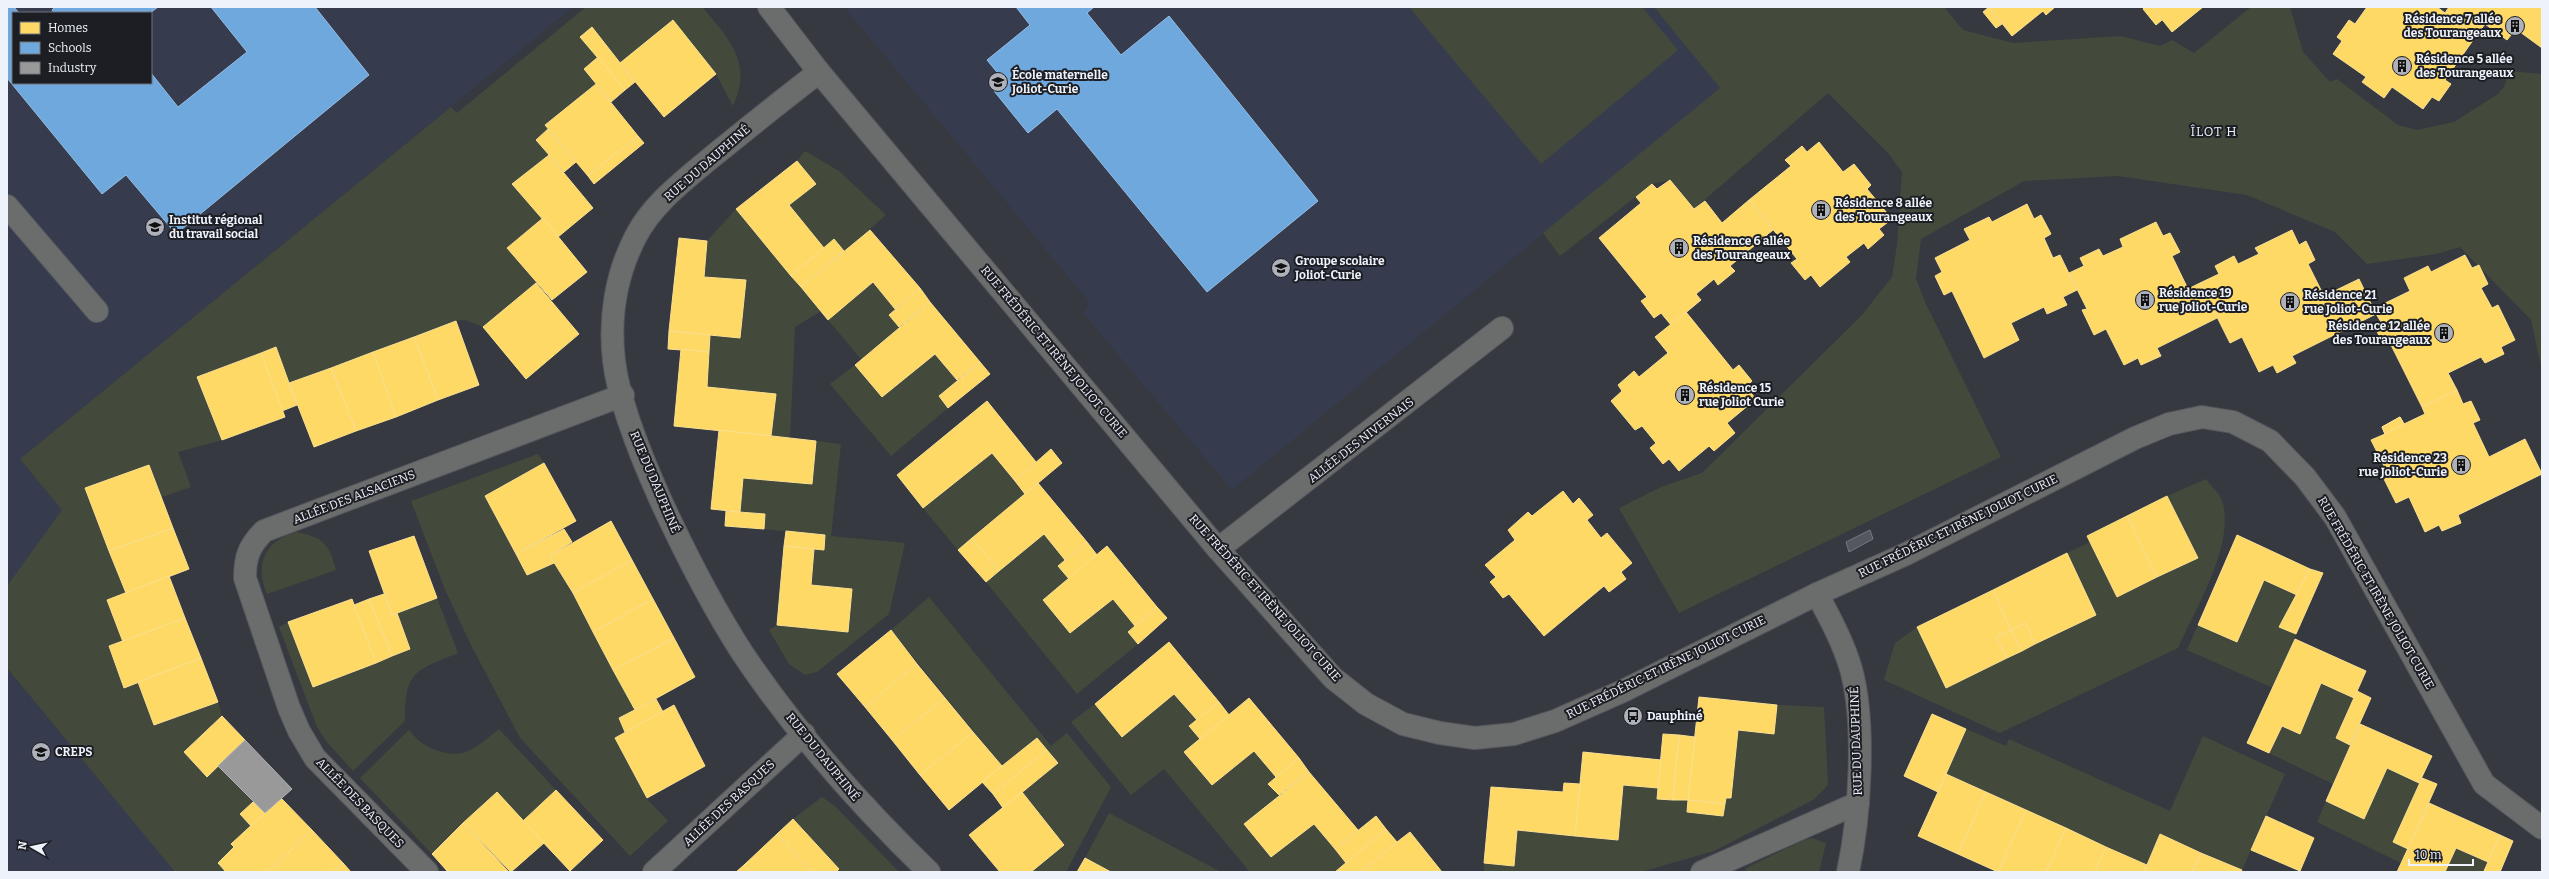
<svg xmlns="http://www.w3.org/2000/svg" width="2549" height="879" viewBox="0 0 2549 879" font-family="Bitter,serif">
<rect width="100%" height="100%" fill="#363940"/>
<g fill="#363c4e" fill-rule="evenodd">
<path d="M7 7H573L20 459 62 510 7 586ZM13 13H151V83H13Z"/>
<path d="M844 7H1654L1720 88 1232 490 1083 313 1090 303Z"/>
<path d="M7 669 144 834 175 872H7Z"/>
</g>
<g fill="#444a3b">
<path d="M586 7H702C729 38 753 63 733 106L716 74 673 20 620 63 592 27 580 37 598 57 584 69 596 84 545 124 548 129 536 140 549 155 512 184 543 218 507 248 536 283 483 327 465 320 456 321 289 383 276 347 198 377 222 440 178 452 191 487 162 497 149 465 85 488 126 593 107 600 123 642 109 646 124 687 138 682 154 725 218 702 222 716 184 752 206 777 218 766 253 802 240 814 251 826 231 843 234 847 218 863 226 872H175L7 668V586L62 510 20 459 451 107 457 113Z"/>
<path d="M1409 7H1642L1678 50 1541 164Z"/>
<path d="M1654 7H1944L1963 30 2013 43 2121 36 2160 46 2172 40 2194 53 2251 7H2290L2303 52 2330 82 2337 79 2398 125 2417 130 2454 122 2498 94 2505 85 2508 71 2542 74V371L2531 320 2460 247 2436 254 2367 264 2335 232 2247 195 2118 176 2024 181 1921 239 1916 279 1925 302 2001 457 1679 613 1619 508 1661 487 1702 473 1862 315 1892 277 1897 245 1902 172 1888 153 1828 93 1694 209 1670 180 1652 184 1560 256 1543 233 1720 88Z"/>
<path d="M805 151 839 171 886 215 844 251 834 239 824 248 789 205 816 184 797 161Z"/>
<path d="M736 209 821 311 795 327 790 439 771 436 776 394 707 387 710 335 740 338 746 280 704 277 707 241Z"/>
<path d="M873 282 895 309 889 315 899 327 861 359 828 320Z"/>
<path d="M935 354 957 380 939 396 948 408 891 456 830 384 855 365 882 397Z"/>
<path d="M816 441 841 444 831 536 905 543 889 614 817 672 805 675 789 664 769 630 777 625 848 631 852 589 811 585 814 549 824 550 825 535 764 529 765 514 740 512 743 478 811 484Z"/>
<path d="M992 453 1025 494 958 550 923 508Z"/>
<path d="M538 454 544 463 485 496 526 575 554 563 573 593 635 710 619 718 625 732 615 738 646 798 668 821 630 856 520 738 472 647 446 592 411 501Z"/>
<path d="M2206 479C2210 485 2218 492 2221 498 2238 539 2195 610 2178 648L2000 733 1884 680 1895 643 1917 627 1946 688 2096 615 2067 553 2090 542 2117 597 2197 558 2167 496Z"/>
<path d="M296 532C323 537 329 544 336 570L267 594C254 564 265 541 296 532Z"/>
<path d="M1044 534 1065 560 1069 579 1043 600 1070 633 1113 599 1135 626 1128 632 1138 644 1077 694 986 582Z"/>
<path d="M2264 580 2297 595 2279 627 2296 634 2273 688 2187 650 2198 625 2237 642Z"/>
<path d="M929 597 1051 746 1067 733 1111 787 1066 872H1031L1064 844 1022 792 1058 763 1037 738 1002 766 891 630Z"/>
<path d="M437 598 458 653C414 671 405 671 405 721L353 771 327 742 317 727 279 627 288 622 313 687 410 649 397 613Z"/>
<path d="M2321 683 2354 698 2336 738 2350 745 2333 784 2269 753 2282 726 2300 733Z"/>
<path d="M1174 694 1197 720 1189 727 1200 739 1184 752 1212 785 1254 751 1276 777 1269 784 1279 795 1244 824 1271 857 1314 824 1346 863 1335 872H1250L1164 769 1131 795 1071 722 1095 704 1122 737Z"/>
<path d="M1777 705 1824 707 1828 785 1813 800 1714 851 1641 872H1484V863L1514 866 1517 830 1618 840 1623 785 1658 788 1673 800H1688L1687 812 1723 816 1726 798H1731L1738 730 1774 734Z"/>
<path d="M499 729 556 790 523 821 496 792 432 854 360 778 409 730C417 740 422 744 433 749 464 762 476 747 499 729Z"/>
<path d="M1966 729 2006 746 2009 739 2170 811 2203 736 2285 774 2242 870 2160 834 2147 865 1946 774Z"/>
<path d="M2387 768 2419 783 2393 842 2408 849 2401 863 2317 822 2326 801 2364 819Z"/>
<path d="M822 797 835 806 899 872H836L839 869 793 819Z"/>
<path d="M1109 813 1221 872H1111L1085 858Z"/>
<path d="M1812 838 1826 843 1819 872H1745L1746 868 1802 841Z"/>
<path d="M2456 848 2488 862 2484 871 2487 872H2445Z"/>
</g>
<g fill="#ffd966" stroke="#fae092">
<path d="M1989 7 2002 24 1996 28 1983 12Z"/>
<path d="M1989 7H1988H2055L2046 15 2043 11 2012 36Z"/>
<path d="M2145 7H2152L2162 20 2156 25 2143 9Z"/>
<path d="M2152 7H2203L2172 32Z"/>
<path d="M2367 7H2437L2476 36 2445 80 2451 84 2439 101 2432 97 2423 109 2392 87 2384 98 2362 82 2366 77 2333 54 2342 41 2337 37 2349 20 2355 24Z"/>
<path d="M2449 7H2542V48L2516 29 2507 40 2485 24 2476 36 2445 13Z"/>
<path d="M673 20 716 74 664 117 620 63Z"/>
<path d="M592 27 635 82 625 90 580 37Z"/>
<path d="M598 57 625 90 611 102 584 69Z"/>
<path d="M596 84 638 136 588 176 545 125Z"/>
<path d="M548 129 576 162 564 172 536 140Z"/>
<path d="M638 136 644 143 594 184 588 176Z"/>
<path d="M1819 142 1843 172 1854 164 1871 185 1867 189 1892 219 1879 229 1884 235 1868 249 1864 243 1846 257 1850 262 1820 287 1811 275 1805 280 1791 263 1797 259 1749 200 1791 166 1785 160 1802 146 1807 152Z"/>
<path d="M549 155 593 208 558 237 512 184Z"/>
<path d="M797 161 816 184 789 205 824 248 791 276 736 209Z"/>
<path d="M1670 180 1694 209 1705 201 1722 223 1749 200 1773 230 1730 266 1735 271 1718 285 1714 279 1696 294 1701 300 1671 325 1661 313 1654 318 1641 301 1647 297 1599 238 1641 203 1636 197 1652 184 1657 189Z"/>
<path d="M2027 204 2034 219 2041 215 2051 234 2044 238 2053 258 2060 255 2077 290 2063 297 2067 305 2047 314 2044 307 2011 323 2019 340 1984 358 1952 291 1944 295 1935 276 1942 272 1935 258 1970 240 1964 229 1989 217 1992 222Z"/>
<path d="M543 218 587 272 552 300 507 248Z"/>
<path d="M2156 222 2163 236 2170 233 2180 252 2172 256 2188 289 2200 283 2217 318 2157 348 2161 356 2141 365 2138 358 2124 365 2106 329 2094 335 2082 310 2087 309 2069 273 2084 266 2080 258 2099 249 2103 256 2123 247 2120 239Z"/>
<path d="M870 230 920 288 895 309 873 282 828 320 801 287Z"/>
<path d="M2292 230 2299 245 2306 241 2315 260 2308 264 2324 296 2359 279 2376 314 2292 356 2296 363 2277 373 2273 365 2259 372 2242 337 2230 343 2200 283 2219 274 2215 266 2234 256 2238 264 2259 254 2255 248Z"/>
<path d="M679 238 707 241 704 277 746 280 740 338 669 331Z"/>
<path d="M834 239 844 251 801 287 791 276Z"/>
<path d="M2465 255 2472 268 2479 265 2488 284 2481 288 2492 308 2498 305 2515 340 2501 347 2504 354 2485 363 2481 357 2448 373 2457 390 2422 407 2389 341 2383 344 2374 325 2381 322 2373 309 2410 291 2404 278 2428 266 2431 272Z"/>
<path d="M536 283 579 334 526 379 483 327Z"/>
<path d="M920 288 930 302 899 327 889 315Z"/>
<path d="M930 302 980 362 957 380 935 354 882 397 855 365Z"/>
<path d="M1686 312 1733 370 1739 365 1752 381 1746 387 1756 399 1727 423 1735 433 1714 451 1709 446 1679 471 1669 459 1663 464 1650 448 1656 443 1642 426 1635 430 1611 401 1622 391 1618 385 1634 371 1639 377 1668 353 1655 337Z"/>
<path d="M456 321 479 385 438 400 414 337Z"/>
<path d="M669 331 710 335 709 352 668 349Z"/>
<path d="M414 337 438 400 396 417 373 352Z"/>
<path d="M276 347 297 405 282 411 261 353Z"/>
<path d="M681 349 709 352 707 387 776 394 771 436 674 426Z"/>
<path d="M373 352 396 417 356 431 331 368Z"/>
<path d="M261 353 285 417 222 440 197 377Z"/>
<path d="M980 362 990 374 948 408 939 396Z"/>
<path d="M331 368 356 431 314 447 289 383Z"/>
<path d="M2457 390 2463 404 2471 401 2480 420 2473 423 2489 457 2525 439 2542 474 2458 515 2461 523 2442 531 2439 525 2425 532 2409 497 2396 503 2384 479 2389 476 2371 440 2385 434 2382 427 2400 417 2404 424 2425 414 2422 407Z"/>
<path d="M987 401 1036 462 1015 481 992 453 923 508 897 475Z"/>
<path d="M2400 417 2404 424 2385 434 2382 427Z"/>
<path d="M719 430 816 441 812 484 743 478 740 512 711 509Z"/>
<path d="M1051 449 1062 463 1025 494 1015 481Z"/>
<path d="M544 463 576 521 516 554 485 496Z"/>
<path d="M149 465 173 528 109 551 85 488Z"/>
<path d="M1038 483 1087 542 1065 560 1044 534 999 571 972 538Z"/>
<path d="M1563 491 1573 504 1579 498 1593 515 1587 520 1601 538 1607 533 1632 563 1621 572 1626 579 1609 592 1604 586 1544 636 1509 594 1503 598 1490 582 1496 577 1485 565 1515 540 1508 530 1528 512 1532 516Z"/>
<path d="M2167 496 2198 558 2157 577 2127 516Z"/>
<path d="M726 511 765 514 764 529 725 526Z"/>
<path d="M2127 516 2157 577 2117 597 2087 536Z"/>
<path d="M611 521 632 560 573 593 550 556Z"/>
<path d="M173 528 189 569 126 593 109 551Z"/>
<path d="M564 529 572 542 550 556 554 563 527 575 516 554Z"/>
<path d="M786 531 825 535 824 550 784 546Z"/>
<path d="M2237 535 2310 569 2297 595 2264 580 2237 642 2198 625Z"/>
<path d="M414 536 437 598 392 615 369 551Z"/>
<path d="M972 538 999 571 986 582 958 550Z"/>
<path d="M1087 542 1097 555 1069 579 1058 566Z"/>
<path d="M784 546 814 549 811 585 852 589 848 632 777 625Z"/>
<path d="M1107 546 1157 607 1135 626 1113 599 1070 633 1043 600Z"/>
<path d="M2067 553 2096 615 2035 644 2025 623 2011 630 1993 590Z"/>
<path d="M632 560 653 599 593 632 573 593Z"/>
<path d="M2310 569 2323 573 2296 634 2279 627Z"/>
<path d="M169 576 185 618 123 642 107 600Z"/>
<path d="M1993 590 2011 630 1996 637 2007 658 1946 688 1917 627Z"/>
<path d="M384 594 392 615 397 613 410 649 392 656 369 599Z"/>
<path d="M352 599 376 663 313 687 288 622Z"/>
<path d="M369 599 392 656 376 663 354 605Z"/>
<path d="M653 599 674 638 613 670 593 632Z"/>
<path d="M1157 607 1167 618 1138 644 1128 632Z"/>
<path d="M185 618 201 658 124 688 109 646Z"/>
<path d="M2025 623 2035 644 2022 651 2011 630Z"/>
<path d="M891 630 917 664 865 707 837 674Z"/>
<path d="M2011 630 2022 651 2007 658 1996 637Z"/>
<path d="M674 638 695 677 635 710 613 670Z"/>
<path d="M2295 639 2366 671 2354 698 2321 683 2300 734 2282 726 2269 753 2247 743Z"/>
<path d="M1169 642 1219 702 1197 720 1174 694 1122 737 1095 704Z"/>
<path d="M201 658 218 702 154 725 138 682Z"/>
<path d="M917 664 945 698 892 740 865 707Z"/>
<path d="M2357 691 2371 698 2350 745 2336 738Z"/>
<path d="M1699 697 1777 705 1774 734 1738 730 1731 798H1726L1725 804 1688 800Z"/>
<path d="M945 698 973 732 920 775 892 740Z"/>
<path d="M1249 698 1299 758 1276 777 1254 751 1212 785 1184 752Z"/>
<path d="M656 699 663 712 625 732 619 718Z"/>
<path d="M1219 702 1229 715 1200 739 1189 726Z"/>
<path d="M674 705 705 766 647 798 615 738Z"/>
<path d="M1932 714 1966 729 1938 792 1904 776Z"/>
<path d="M222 716 245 740 207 777 184 752Z"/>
<path d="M2360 724 2432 756 2419 783 2387 768 2364 819 2326 801Z"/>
<path d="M973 732 1002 766 949 810 920 775Z"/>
<path d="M1663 734 1679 735 1673 800 1657 799Z"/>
<path d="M1679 735 1695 737 1688 800H1673Z"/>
<path d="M1037 738 1047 750 993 794 982 782Z"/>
<path d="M1047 750 1058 763 1003 808 993 794Z"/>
<path d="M1583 752 1661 760 1658 788 1623 785 1618 840 1575 836Z"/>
<path d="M1299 758 1309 772 1279 795 1268 784Z"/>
<path d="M1309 772 1358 830 1335 849 1314 824 1271 857 1244 824Z"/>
<path d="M1946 774 1986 792 1958 854 1918 836Z"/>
<path d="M2422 778 2437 784 2408 849 2393 842Z"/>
<path d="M1564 783 1580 784 1575 836 1517 830 1514 866 1484 863 1491 787 1563 792Z"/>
<path d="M556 790 603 840 570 871 523 821Z"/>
<path d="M497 792 544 843 511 872 463 823Z"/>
<path d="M1022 792 1064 845 1031 872H1000L969 835Z"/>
<path d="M1986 792 2026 810 1998 872 1958 854Z"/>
<path d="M281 798 312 830 268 872H226L218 863 234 847 231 844Z"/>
<path d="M1688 800 1725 804 1723 816 1687 812Z"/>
<path d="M253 802 265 813 251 826 240 814Z"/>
<path d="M2429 803 2500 835 2488 862 2456 848 2445 872H2397Z"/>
<path d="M2026 810 2066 828 2046 872H1998Z"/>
<path d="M1376 816 1386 829 1346 863 1335 849Z"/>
<path d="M2266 816 2314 838 2300 871 2251 850Z"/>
<path d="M793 819 839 869 836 872H812L777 834Z"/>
<path d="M463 823 509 872H448L432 854Z"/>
<path d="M2066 828 2106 847 2095 872H2046Z"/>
<path d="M1386 829 1397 842 1361 872H1335Z"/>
<path d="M312 830 343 863 333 872H268Z"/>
<path d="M1410 832 1442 872H1361L1397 842Z"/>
<path d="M777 834 812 872H751L744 865Z"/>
<path d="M2160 834 2201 853 2192 872H2144Z"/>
<path d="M2500 835 2513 841 2500 872H2486L2484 871Z"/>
<path d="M2106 847 2147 865 2144 872H2095Z"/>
<path d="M2201 853 2242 870 2241 872H2192Z"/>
<path d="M1085 858 1111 872H1077Z"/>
<path d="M343 863 351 872H333Z"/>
<path d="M744 865 751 872H736Z"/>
</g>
<g fill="#6fa8dc" stroke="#95bee5">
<path d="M7 7H14L19 13H13V83H151V73L178 107 247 52 211 7H315L369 75 176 234 126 175 102 194 7 78Z"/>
<path d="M55 7H158L150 13H54L52 10Z"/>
<path d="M1016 7H1094L1087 13 1121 55 1169 16 1318 201 1207 292 1057 109 1028 133 994 91 1005 82 987 60 1030 25Z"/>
</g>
<path fill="#999" stroke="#b2b4b6" d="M245 740 292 789 265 813 218 766Z"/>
<path fill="#545760" stroke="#75787e" d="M1870 530 1873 539 1849 552 1846 542Z"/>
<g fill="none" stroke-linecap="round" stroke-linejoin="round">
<defs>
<g id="minor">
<path d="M769 7 819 72 1218 549 1300 641 1333 678 1366 704 1403 724 1440 733 1475 738 1514 734 1555 721 1623 691 1817 594 1906 554 2135 438 2169 424 2202 417 2233 422 2270 441 2305 477 2335 517 2484 784 2542 828"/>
<path d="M819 72C781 101 744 131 707 161 681 183 652 205 636 236 616 274 609 318 614 361 619 404 643 461 661 501 685 553 712 606 743 654 796 733 861 806 929 872"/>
<path d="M7 206 97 311"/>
<path d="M1218 549 1502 328"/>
<path d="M1817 594C1830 618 1843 642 1851 669 1866 724 1860 816 1848 872"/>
<path d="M427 872 315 758 299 731 289 708 245 578C245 557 249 546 264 531L623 395"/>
<path d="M654 872 804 734"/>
<path d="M1702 872 1858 803"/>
</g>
</defs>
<use href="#minor" stroke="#54575d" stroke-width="24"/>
<use href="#minor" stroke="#6b6c6c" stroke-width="22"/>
</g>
<defs>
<symbol id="building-disc" viewBox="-11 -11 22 22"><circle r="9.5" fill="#aeb1b9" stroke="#1c1e24"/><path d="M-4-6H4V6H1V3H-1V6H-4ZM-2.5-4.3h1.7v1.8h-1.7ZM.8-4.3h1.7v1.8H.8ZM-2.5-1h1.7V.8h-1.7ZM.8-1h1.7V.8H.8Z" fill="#111"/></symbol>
<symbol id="school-disc" viewBox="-11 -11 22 22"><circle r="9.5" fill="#aeb1b9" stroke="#1c1e24"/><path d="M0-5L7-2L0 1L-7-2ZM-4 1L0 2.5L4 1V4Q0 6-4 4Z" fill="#111"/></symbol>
<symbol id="university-disc" viewBox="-11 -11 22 22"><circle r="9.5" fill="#aeb1b9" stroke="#1c1e24"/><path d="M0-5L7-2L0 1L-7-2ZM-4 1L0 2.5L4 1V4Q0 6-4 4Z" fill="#111"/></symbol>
<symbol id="bus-disc" viewBox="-11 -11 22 22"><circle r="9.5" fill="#aeb1b9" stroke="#1c1e24"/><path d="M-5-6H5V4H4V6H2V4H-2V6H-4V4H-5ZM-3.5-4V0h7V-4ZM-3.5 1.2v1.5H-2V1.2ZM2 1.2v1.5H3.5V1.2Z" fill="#111"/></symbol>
</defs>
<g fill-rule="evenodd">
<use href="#building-disc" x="2504" y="15" width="22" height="22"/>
<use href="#building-disc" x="2391" y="55" width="22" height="22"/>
<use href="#school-disc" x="987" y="71" width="22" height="22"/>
<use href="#building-disc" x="1810" y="199" width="22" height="22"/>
<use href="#university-disc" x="144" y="216" width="22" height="22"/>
<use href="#building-disc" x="1668" y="237" width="22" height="22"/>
<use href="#school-disc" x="1270" y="257" width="22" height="22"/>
<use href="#building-disc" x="2134" y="289" width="22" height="22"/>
<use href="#building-disc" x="2279" y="291" width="22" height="22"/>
<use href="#building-disc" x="2433" y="322" width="22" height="22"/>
<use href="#building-disc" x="1674" y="384" width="22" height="22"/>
<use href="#building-disc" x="2450" y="454" width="22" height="22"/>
<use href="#bus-disc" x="1622" y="705" width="22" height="22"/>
<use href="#university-disc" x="30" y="741" width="22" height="22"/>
</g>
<g text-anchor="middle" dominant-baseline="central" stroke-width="4" stroke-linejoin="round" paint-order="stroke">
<g font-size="12" font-weight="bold" fill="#eef2fa" stroke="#1c1e24" text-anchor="start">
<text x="2501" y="19" text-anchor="end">Résidence 7 allée<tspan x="2501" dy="14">des Tourangeaux</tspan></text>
<text x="2416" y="59">Résidence 5 allée<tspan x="2416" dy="14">des Tourangeaux</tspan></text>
<text x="1012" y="75">École maternelle<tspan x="1012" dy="14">Joliot-Curie</tspan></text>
<text x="1835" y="203">Résidence 8 allée<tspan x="1835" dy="14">des Tourangeaux</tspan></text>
<text x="169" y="220">Institut régional<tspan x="169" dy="14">du travail social</tspan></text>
<text x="1693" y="241">Résidence 6 allée<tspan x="1693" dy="14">des Tourangeaux</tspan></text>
<text x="1295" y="261">Groupe scolaire<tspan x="1295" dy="14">Joliot-Curie</tspan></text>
<text x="2159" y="293">Résidence 19<tspan x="2159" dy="14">rue Joliot-Curie</tspan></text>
<text x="2304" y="295">Résidence 21<tspan x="2304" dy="14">rue Joliot-Curie</tspan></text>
<text x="2430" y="326" text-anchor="end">Résidence 12 allée<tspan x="2430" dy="14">des Tourangeaux</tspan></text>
<text x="1699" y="388">Résidence 15<tspan x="1699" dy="14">rue Joliot Curie</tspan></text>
<text x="2447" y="458" text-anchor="end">Résidence 23<tspan x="2447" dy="14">rue Joliot-Curie</tspan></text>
<text x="1647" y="716">Dauphiné</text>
<text x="55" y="752">CREPS</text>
</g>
<g font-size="12" fill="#eef2fa" stroke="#1c1e24">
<text transform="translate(707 163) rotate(-41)">RUE DU DAUPHINÉ</text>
<text transform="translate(1054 352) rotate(50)">RUE FRÉDÉRIC ET IRÈNE JOLIOT CURIE</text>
<text transform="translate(1361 440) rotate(-38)">ALLÉE DES NIVERNAIS</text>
<text transform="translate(655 482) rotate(67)">RUE DU DAUPHINÉ</text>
<text transform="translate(354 497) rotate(-21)">ALLÉE DES ALSACIENS</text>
<text transform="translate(1958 526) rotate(-26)">RUE FRÉDÉRIC ET IRÈNE JOLIOT CURIE</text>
<text transform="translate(2376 593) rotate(60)">RUE FRÉDÉRIC ET IRÈNE JOLIOT CURIE</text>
<text transform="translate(1265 598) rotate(48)">RUE FRÉDÉRIC ET IRÈNE JOLIOT CURIE</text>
<text transform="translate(1666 667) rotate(-26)">RUE FRÉDÉRIC ET IRÈNE JOLIOT CURIE</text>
<text transform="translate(1856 741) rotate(-92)">RUE DU DAUPHINÉ</text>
<text transform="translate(823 757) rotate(51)">RUE DU DAUPHINÉ</text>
<text transform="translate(360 803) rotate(46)">ALLÉE DES BASQUES</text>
<text transform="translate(729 803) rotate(-43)">ALLÉE DES BASQUES</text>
</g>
<g font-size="13" letter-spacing="1" fill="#eef2fa" stroke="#1c1e24">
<text x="2214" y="131">ÎLOT H</text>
</g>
</g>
<rect width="2549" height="879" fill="none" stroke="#eef2fa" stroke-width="16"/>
<rect x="12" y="12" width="140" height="72" fill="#1c1e24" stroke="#70737a"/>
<rect x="20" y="22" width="20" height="12" fill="#ffd966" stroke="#70737a"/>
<text x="48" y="32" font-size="12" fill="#eef2fa">Homes</text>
<rect x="20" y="42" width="20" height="12" fill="#6fa8dc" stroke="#70737a"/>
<text x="48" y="52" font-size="12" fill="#eef2fa">Schools</text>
<rect x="20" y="62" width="20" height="12" fill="#999999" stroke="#70737a"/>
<text x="48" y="72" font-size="12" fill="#eef2fa">Industry</text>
<g transform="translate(32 847) rotate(279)" stroke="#1c1e24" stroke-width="3" paint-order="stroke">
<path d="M0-3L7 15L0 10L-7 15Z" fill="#eef2fa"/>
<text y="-6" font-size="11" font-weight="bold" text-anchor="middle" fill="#eef2fa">N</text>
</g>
<path d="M2409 859v6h64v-6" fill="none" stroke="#eef2fa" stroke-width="2"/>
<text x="2415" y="859" font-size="12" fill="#eef2fa" stroke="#1c1e24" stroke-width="3" paint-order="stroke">10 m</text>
</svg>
